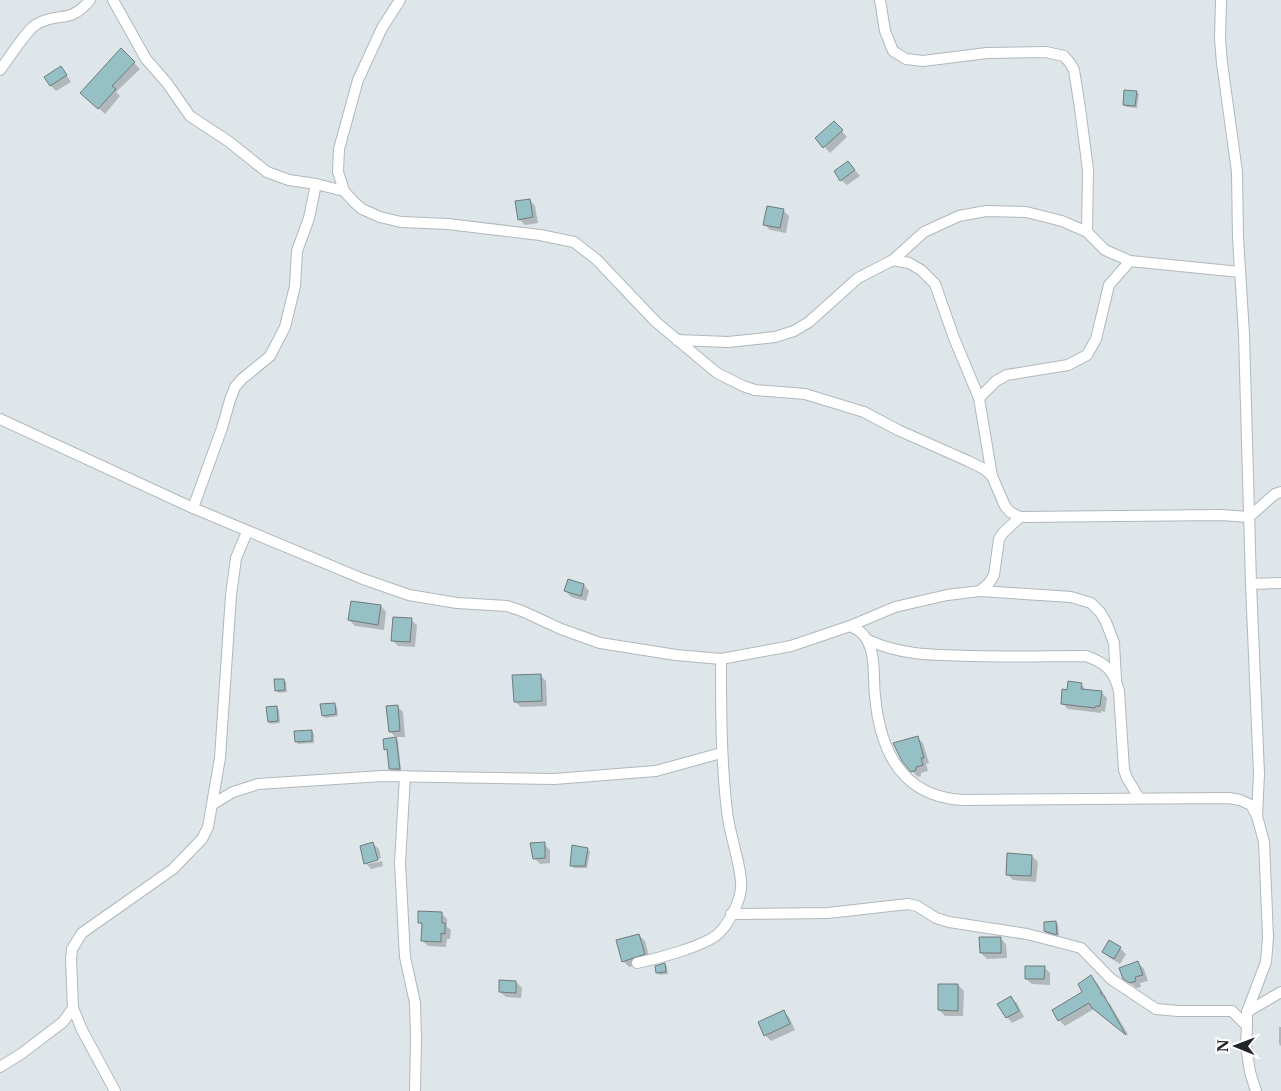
<svg xmlns="http://www.w3.org/2000/svg" width="1281" height="1091" viewBox="0 0 1281 1091" font-family="'Libre Baskerville',serif">
<rect width="100%" height="100%" fill="#dee6ea"/>
<g fill="#0003">
<path d="M121 49 140 69 116 92 120 96 105 114 88 98Z"/>
<path d="M61 67 71 82 56 91 51 86Z"/>
<path d="M1136 92 1139 94 1137 108 1127 107 1124 105Z"/>
<path d="M834 122 847 137 830 153 816 138Z"/>
<path d="M848 162 860 176 847 185 841 180Z"/>
<path d="M530 200 535 206 538 223 525 225 519 219Z"/>
<path d="M783 210 789 216 786 233 770 230 765 225Z"/>
<path d="M584 585 589 591 586 601 571 597 566 591Z"/>
<path d="M381 606 386 612 384 630 355 626 349 620Z"/>
<path d="M411 620 417 625 415 647 398 646 392 640Z"/>
<path d="M540 675 546 681 547 706 521 707 515 702Z"/>
<path d="M284 680 286 682 287 692 279 693 276 690Z"/>
<path d="M1081 684 1087 691 1101 692 1107 698 1105 712 1101 711V713L1068 709 1062 703 1068 691Z"/>
<path d="M334 704 337 707 338 716 325 718 323 715Z"/>
<path d="M397 706 403 712 405 737H396L390 732Z"/>
<path d="M276 707 279 710 280 723 271 724 269 722Z"/>
<path d="M312 732 314 734V743L298 744 296 741Z"/>
<path d="M917 737 923 743 929 763 926 764 928 771 921 773V776L918 777 912 771Z"/>
<path d="M395 738 398 740 401 771H393L390 769 388 752 386 749Z"/>
<path d="M373 844 379 849 381 858 368 862V864L382 861 383 866 371 869 366 863Z"/>
<path d="M531 844H544L550 850V863L540 864 534 858Z"/>
<path d="M587 849 590 852 587 868H574L571 865Z"/>
<path d="M1032 856 1038 862 1036 882 1013 880 1007 874Z"/>
<path d="M442 914 447 919V927L451 930 450 939H447L446 947 428 946 422 940 423 926 419 922Z"/>
<path d="M1056 922 1058 925 1059 936 1048 934 1045 931Z"/>
<path d="M639 935 645 941 650 960 629 967 623 961Z"/>
<path d="M1000 938 1006 944 1007 958 987 959 981 953Z"/>
<path d="M1120 948 1126 954 1120 964 1109 957 1103 951Z"/>
<path d="M1138 963 1144 969 1148 981 1140 983 1141 987 1136 988 1124 978Z"/>
<path d="M665 964 667 967 668 974 660 975 657 973Z"/>
<path d="M1044 967 1050 973V985L1032 984 1026 979Z"/>
<path d="M1091 977 1097 983 1107 999H1105L1110 1004 1129 1036 1094 1009 1065 1026 1059 1020 1053 1011 1084 992Z"/>
<path d="M516 982 522 988 521 998 506 997 500 992Z"/>
<path d="M958 985 964 991 963 1016H945L939 1010Z"/>
<path d="M1011 998 1017 1003 1024 1017 1012 1023 1007 1017Z"/>
<path d="M783 1012 789 1017 795 1030 771 1041 765 1035Z"/>
<path d="M1279 1027H1281V1046L1279 1044Z"/>
</g>
<g fill="#95c0c6" stroke="#717a7b">
<path d="M121 48 135 62 112 86 116 89 98 109 80 93Z"/>
<path d="M61 66 67 75 50 86 44 77Z"/>
<path d="M1124 90 1137 91 1135 106 1123 105Z"/>
<path d="M834 121 843 130 823 148 815 138Z"/>
<path d="M848 161 855 170 840 181 834 171Z"/>
<path d="M530 199 533 217 518 220 515 201Z"/>
<path d="M767 206 784 209 780 228 763 225Z"/>
<path d="M568 579 584 584 581 596 564 591Z"/>
<path d="M351 601 381 605 378 625 348 620Z"/>
<path d="M393 617 412 618 410 642 391 641Z"/>
<path d="M541 674 542 701 514 702 512 675Z"/>
<path d="M274 679H284L285 690 275 691Z"/>
<path d="M1068 681 1082 683 1081 689 1102 691 1100 706H1096L1095 708 1061 704 1062 689 1067 690Z"/>
<path d="M335 703 336 714 322 716 320 704Z"/>
<path d="M398 705 400 731 389 732 386 706Z"/>
<path d="M277 706 278 721 268 722 266 707Z"/>
<path d="M312 730V741L295 742 294 731Z"/>
<path d="M918 736 924 758H921L923 765 916 767V770L911 772 902 761 893 743Z"/>
<path d="M396 737 400 769H389L387 749 384 750 383 739Z"/>
<path d="M373 842 378 860 364 864 360 846Z"/>
<path d="M545 842V858L533 859 530 843Z"/>
<path d="M572 845 588 848 585 866H570Z"/>
<path d="M1007 853 1032 855 1031 876 1006 875Z"/>
<path d="M418 911 442 912V923H445V934L441 933V942L421 941 422 923H418Z"/>
<path d="M1056 921 1057 935 1044 931V922Z"/>
<path d="M639 934 645 954 622 962 616 940Z"/>
<path d="M979 937H1001V953H980Z"/>
<path d="M1109 940 1121 947 1114 959 1102 952Z"/>
<path d="M1138 961 1143 975 1135 977 1136 981 1130 983 1123 979 1119 968Z"/>
<path d="M665 963 666 972 656 973 655 966Z"/>
<path d="M1025 966H1045L1044 979H1025Z"/>
<path d="M1091 975 1102 993H1100L1104 996 1126 1035 1092 1008 1089 1003 1058 1021 1052 1010 1082 992 1078 984Z"/>
<path d="M499 980 516 981V993L499 992Z"/>
<path d="M938 984H958V1011L938 1010Z"/>
<path d="M1011 996 1019 1011 1006 1018 997 1004Z"/>
<path d="M784 1010 790 1024 764 1036 758 1022Z"/>
</g>
<g fill="none" stroke-linecap="round" stroke-linejoin="round">
<defs>
<g id="minor">
<path d="M113 0 146 59 167 83 190 116 228 141 267 172 289 180 316 184 344 191"/>
<path d="M400 0 382 28 358 80 339 149 338 172 344 191 354 202 362 209 380 217 401 222 448 224 540 235 574 242 596 259 656 322 717 373 743 386 755 390 805 394 864 412 898 430 968 461 984 469 992 476 1005 506 1010 512 1020 517 1221 515 1249 517"/>
<path d="M880 0 885 31 893 51 906 59 923 61 987 53 1046 52 1064 56 1070 63 1074 70 1080 108 1088 170 1087 232"/>
<path d="M1221 0 1220 39 1222 63 1237 172 1238 238 1244 334 1251 584 1259 774 1257 816"/>
<path d="M0 70C8 60 27 29 37 24 60 11 69 25 90 0"/>
<path d="M893 260 909 263 921 270 935 284 954 338 979 398 992 476"/>
<path d="M677 340 728 342 775 337 794 331 809 322 858 278 893 260 924 232 959 216 986 211 1026 212 1062 221 1087 232 1105 250 1130 261 1240 272"/>
<path d="M979 398 996 381 1007 375 1068 365 1087 355 1096 339 1109 285 1130 261"/>
<path d="M0 419 193 508 363 579 409 595 457 603 507 606 522 611 561 629 600 643 676 655 721 659 791 646 850 626 895 607 947 595 980 591 1071 597 1091 603 1100 612 1106 622 1114 643 1116 679"/>
<path d="M193 508 222 428 230 400 235 387 242 379 270 356 285 327 295 286 297 251 309 218 316 184"/>
<path d="M1249 517 1275 494 1281 492"/>
<path d="M1251 584 1281 583"/>
<path d="M980 591 989 583 994 575 999 539 1003 533 1020 517"/>
<path d="M850 626C858 630 863 632 867 640 876 656 873 679 875 696 880 751 902 797 963 800L1229 798 1240 800 1251 805 1257 816 1264 842 1268 937 1266 962 1247 1012V1026L1246 1046 1250 1072 1256 1091"/>
<path d="M868 640C902 656 937 655 974 656 1012 657 1049 656 1086 656 1106 663 1114 671 1119 691L1124 770 1127 778 1139 798"/>
<path d="M405 776 400 863 405 957 415 1003 416 1039 415 1091"/>
<path d="M213 804 233 792 258 784 382 776 554 779 656 771 721 753"/>
<path d="M731 914 828 913 908 904 917 906 936 918 949 922 1027 934 1081 948 1111 979 1156 1009 1178 1011H1232L1247 1026"/>
<path d="M637 963C656 959 706 946 719 933 729 923 739 904 741 889 743 870 729 834 727 811 721 760 721 710 721 659"/>
<path d="M73 1008 82 1030 115 1091"/>
<path d="M1247 1012 1281 992"/>
<path d="M0 1067 21 1054 63 1022 73 1008 71 959 72 949 82 933 173 869 202 839 208 827 220 758 231 595 236 558 247 532"/>
</g>
</defs>
<use href="#minor" stroke="#b0b8bc" stroke-width="12"/>
<use href="#minor" stroke="#fff" stroke-width="10"/>
</g>
<g transform="translate(1236 1046) rotate(271)" stroke="#ffffff" stroke-width="4" paint-order="stroke">
<path d="M0-4L9 19L0 12L-9 19Z" fill="#222527"/>
<text y="-8" font-size="14" font-weight="bold" text-anchor="middle" fill="#222527">N</text>
</g>
</svg>
